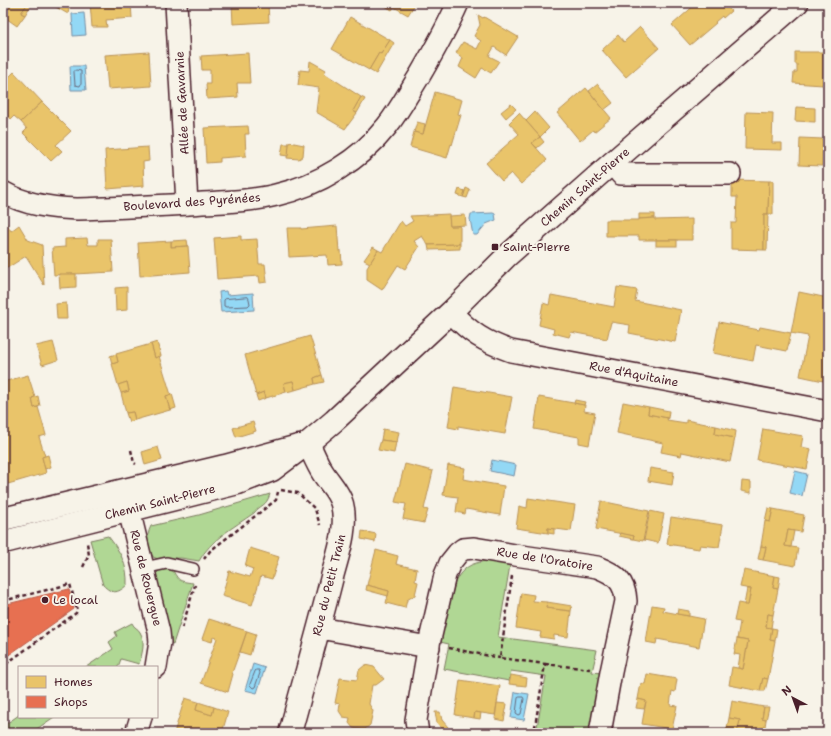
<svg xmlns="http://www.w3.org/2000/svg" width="831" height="736" viewBox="0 0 831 736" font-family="'Shantell Sans',sans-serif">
<rect width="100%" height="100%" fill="#f7f3e8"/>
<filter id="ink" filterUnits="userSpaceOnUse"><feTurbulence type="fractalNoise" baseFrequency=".025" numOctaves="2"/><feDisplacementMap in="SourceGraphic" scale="8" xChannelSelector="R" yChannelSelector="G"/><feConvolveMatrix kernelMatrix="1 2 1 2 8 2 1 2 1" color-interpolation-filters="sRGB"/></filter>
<g filter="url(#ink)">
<g fill="#b0d794" stroke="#7d7b60">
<path d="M270 494C266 507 261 504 254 513 234 527 210 540 199 561L181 558 158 559 153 557C148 546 145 538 151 526L199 515Z"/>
<path d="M108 536C120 551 128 565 127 585 117 594 112 594 103 585L90 540Z"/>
<path d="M488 561 510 565 498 637 597 650 592 672 602 673 592 733H536L546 676 511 671 509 681 444 669 449 644 440 642 455 582C462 568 472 562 488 561Z"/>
<path d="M166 568 172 569C179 581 178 581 193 583L173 644 171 643 156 574 160 570Z"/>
<path d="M132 623C134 628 138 628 140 632 146 642 142 654 139 664L121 659 118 667H86L113 649 109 642 117 636 115 632Z"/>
<path d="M19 715V717H54L31 733H3V726Z"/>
</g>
<g fill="#93d8f5" stroke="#768ea4">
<path d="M84 13 86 35 73 36 72 14Z"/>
<path d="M70 66H84L86 90H71Z"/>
<path d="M493 213 495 214 496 220 486 224 477 235H473L470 219 471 214Z"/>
<path d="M226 291 227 295 253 293 254 310 221 312 219 292Z"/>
<path d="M492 460 516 465 514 476 490 471Z"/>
<path d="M795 471 807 474 802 496 790 493Z"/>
<path d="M253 664 265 668 257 693 245 690Z"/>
<path d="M515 692 529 694 524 720 511 718Z"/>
</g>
<g fill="#e9c46a" stroke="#b99257">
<path d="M3 3H33L31 5 28 3 21 13 25 15 17 26 3 16Z"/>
<path d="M28 3 31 5 25 15 21 13Z"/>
<path d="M49 3H70L68 14Z"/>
<path d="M90 3H131L132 18 106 20 107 27H92Z"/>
<path d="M232 3H268L269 22 233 24Z"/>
<path d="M380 3H413L415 4 408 15 394 7 392 10Z"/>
<path d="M697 3H724L731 11 723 18 722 16 715 22 716 23 690 45 672 25Z"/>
<path d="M478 15 483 18 484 17 518 37 506 55 494 47 489 56 499 61 491 73 482 68 476 78 459 67 463 58 456 53 463 42 477 49 481 41 474 36 480 25Z"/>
<path d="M350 17 390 40 381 54 379 53 369 70 332 49Z"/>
<path d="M640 27 659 48 626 77 602 50 618 35 624 42Z"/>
<path d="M390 40 394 43 376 74 369 70 379 53 381 54Z"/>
<path d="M149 52 151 86 108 89 105 55Z"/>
<path d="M795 52H823V85L793 83 794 72H797V64H795Z"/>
<path d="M248 53 250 83H237L238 97 207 99 206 84H210V70H202L201 56Z"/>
<path d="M310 61 326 70 324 73 361 97 353 111 357 113 345 129 316 112 319 88 298 85 300 70 309 71Z"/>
<path d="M14 72 42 102 21 122 14 116 11 119 3 111V83Z"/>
<path d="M598 84 613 103 604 110 589 91Z"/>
<path d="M586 88 611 118 594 132 593 130 580 141 557 113Z"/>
<path d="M435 92 462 100 458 114 461 115 452 145 451 144 447 158 410 147 414 132 423 134Z"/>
<path d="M361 97 365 99 357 113 353 111Z"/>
<path d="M42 102 71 131 56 145 62 151 51 161 23 133 27 129 21 122Z"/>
<path d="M511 104 516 109 506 118 501 112Z"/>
<path d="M796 107 815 108V122L795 121Z"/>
<path d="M535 112 549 128 540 137 526 121Z"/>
<path d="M746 112 773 113 772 143H782V150L745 149Z"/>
<path d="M519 113 540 137 532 143 547 160 521 184 511 173 502 181 486 163 519 134 509 123Z"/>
<path d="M417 122 425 124 423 134 414 132Z"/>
<path d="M248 126 249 134H245L246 156 220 158V162L206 163 204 128Z"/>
<path d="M540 137 544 142 537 148 532 143Z"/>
<path d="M800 138 823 139 822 166 799 165Z"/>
<path d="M289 142 304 145 303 156 299 159 287 158Z"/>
<path d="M283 144H289L288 156 281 155Z"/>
<path d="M148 147 149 161 143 162 144 186 107 189 105 150Z"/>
<path d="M732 180 769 181 768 214H764V250L731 249V223H736L737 197H732Z"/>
<path d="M769 181H773V214H768Z"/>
<path d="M466 188 470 190 467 198 463 197Z"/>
<path d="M459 189 465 191 463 197 457 195Z"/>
<path d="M449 214 450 226H460V244L428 245 422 236 414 241 419 247 405 269 398 265 382 290 367 280V268L370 263 378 250 382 252 401 221 405 226 413 221 410 216Z"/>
<path d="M639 214H655V218L639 219Z"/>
<path d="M764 214H768L767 250H764Z"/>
<path d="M465 215 466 225 450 226 449 216Z"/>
<path d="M3 218 11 231 19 225 28 240 42 245 44 285 26 256 4 270Z"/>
<path d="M655 218V220L692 219V240H639V236H606V220H639V219Z"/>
<path d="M337 226 339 251 341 250 342 264 328 265 327 255 289 257 287 228H301V229Z"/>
<path d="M241 236V240L257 239 259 264H265L267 282 260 283 259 276 217 279 214 238Z"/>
<path d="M87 238 88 245H98V239H111L113 272 54 275 52 248 65 247V239Z"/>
<path d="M187 240 188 246 171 247V241Z"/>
<rect x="656" y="240" width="21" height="6"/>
<path d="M171 241V247L188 246 190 272 140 276 138 243Z"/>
<path d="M460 244V249L429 250 428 245Z"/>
<path d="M373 247 378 250 370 263 364 260Z"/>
<path d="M59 274H76V287L60 288Z"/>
<path d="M127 287V310L116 311 115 288Z"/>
<path d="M617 287 637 290 635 301 681 310 675 342 629 333 630 325 611 322 607 339 571 332 569 337 553 333 554 329 539 325 543 303 549 305 551 295 614 307Z"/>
<path d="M799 292 828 298V309L826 320H828V382L800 376 808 336 791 333Z"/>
<path d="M66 303 67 319H57L56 304Z"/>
<path d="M719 322 759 330 760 327 791 333 787 351 756 345 753 361 713 353Z"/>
<path d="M310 336 322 375 314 378 315 384 295 390 293 381 284 383 286 392 266 398 264 392 256 395 245 355Z"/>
<path d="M53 342 58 360 42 365 36 346Z"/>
<path d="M157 342 161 356 155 358 151 344Z"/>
<path d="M151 344 155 358 159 356 171 395 166 396 170 410 135 420 133 412 126 413 121 393 129 391 127 382 118 385 112 364 118 362 116 354Z"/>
<path d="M116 354 118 362 112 364 110 356Z"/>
<path d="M28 375 35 397 32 398 34 408 38 407 46 435 39 437 45 456 42 457 46 473 8 484 3 468V382Z"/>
<path d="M322 375 324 382 315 384 314 378Z"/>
<path d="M293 381 295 390 286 392 284 383Z"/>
<path d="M127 382 129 391 121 393 118 385Z"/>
<path d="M454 387 512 397 505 434 458 426V429L448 427Z"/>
<path d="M264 392 266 398 258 401 256 395Z"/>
<path d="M172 394 176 408 170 410 166 396Z"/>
<path d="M38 396 40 406 34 408 32 398Z"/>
<path d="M539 397 585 405 584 411 595 413 589 445 579 443V437L534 429Z"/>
<path d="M575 400 585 402 584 405 574 403Z"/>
<path d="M623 402 649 407 648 414 668 418 667 420 686 423V420L716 426 715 434 735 438 730 462 682 452 681 456 661 452 663 443 617 433Z"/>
<path d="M649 407 669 411 668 418 648 414Z"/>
<path d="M133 412 135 420 129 422 126 413Z"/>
<path d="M253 422 256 431 236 437 233 428Z"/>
<path d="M716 426 736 431 735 438 715 434Z"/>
<path d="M383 429 399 432 397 442 381 440Z"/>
<path d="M763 429 803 436 801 447 811 449 807 469 757 460Z"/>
<path d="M381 440 396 442 394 453 378 450Z"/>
<path d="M158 447 162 460 145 465 142 452Z"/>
<path d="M48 455 51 467 45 469 42 457Z"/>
<path d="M405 464 433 471 424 509 428 510 424 523 403 519 406 504 395 502Z"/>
<path d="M448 465 465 468 463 479 504 486 500 515 466 509 465 514 456 512 458 497 443 495Z"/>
<path d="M3 468 7 481 3 482Z"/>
<path d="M650 468 674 472 672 485 648 481Z"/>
<path d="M742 481 751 482V493L741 491Z"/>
<path d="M528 498 575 505 571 531 548 528V533L516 528 519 506 527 508Z"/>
<path d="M601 501 649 511 643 541 633 539 634 536 596 529Z"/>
<path d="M768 508 773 509 770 522 765 521Z"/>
<path d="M773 509 804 515 801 532 788 530 785 546 798 548 795 566 763 560 766 547 761 546 765 521 770 522Z"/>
<path d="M650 511 664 514 658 543 644 540Z"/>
<path d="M671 517 723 525 719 547 700 545 699 549 667 544Z"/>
<path d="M548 528 554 529V534L548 533Z"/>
<path d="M788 530 794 531 791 547 785 546Z"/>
<path d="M362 531 376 534 375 542 361 539Z"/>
<path d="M620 533 634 536 633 539 619 536Z"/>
<path d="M761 546 766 547 763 560 758 559Z"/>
<path d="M250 548 279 557 272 579 261 576 252 605 222 596 229 571 250 577 253 569 245 566Z"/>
<path d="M376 550 398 556 396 564 417 569 415 581 418 582 415 595 407 600 405 608 386 603 389 591 367 585Z"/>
<path d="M744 570 775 576 773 588 778 589 773 615 768 614 766 627 772 628 770 640 775 641 768 679 763 678 760 691 729 685 732 667 743 669 748 641 737 639 740 622 734 621 738 603 748 605 751 589 740 587Z"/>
<path d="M775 576 780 577 778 589 773 588Z"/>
<path d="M367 585 389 591 388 596 366 590Z"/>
<path d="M747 589H751L748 605H744Z"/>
<path d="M521 593 534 595 533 601 547 602 546 608 571 611 568 637 554 635V639L540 637 541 632 516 628Z"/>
<path d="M547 602 572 606 571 611 546 608Z"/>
<path d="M652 605 664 607 663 611 704 619 699 647 657 639 656 644 646 642Z"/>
<path d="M678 609 689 611V616L677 614Z"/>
<path d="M768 614 773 615 771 628 766 627Z"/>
<path d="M209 619 247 631 232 673 233 674 228 692 201 683 217 638 213 637 212 642 202 639Z"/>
<path d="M772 628 777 629 775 641 770 640Z"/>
<path d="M247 631 256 634 250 655 240 652Z"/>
<path d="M737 639 748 641 743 669 738 668 740 655 734 654Z"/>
<path d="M365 665 374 667 384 679 376 685H372L369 704 373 711 370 725 364 730 353 728 349 723 350 718 343 717 339 711 340 704 335 703 340 678 357 680 359 670Z"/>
<path d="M647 674 677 679 675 692 672 691 670 705 677 706 672 729 642 724 646 701 638 699 641 683 645 684Z"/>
<path d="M511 675 527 678 526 686 509 684Z"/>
<path d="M763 678 768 679 765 691H760Z"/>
<path d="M460 680 500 686 495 715 475 712 474 718 455 715Z"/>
<path d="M185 698 198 702 196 710 212 715 214 707 228 712 222 733H174Z"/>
<path d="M638 699 646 701 644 709 636 708Z"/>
<path d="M732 701 764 707 762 719 766 720 764 733H737L740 720 729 718Z"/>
<path d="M198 702 214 707 212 715 196 710Z"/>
<path d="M497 703 507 704 504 721 495 719Z"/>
<path d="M764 707H769L766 720 762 719Z"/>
<path d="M435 712H440L442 720 448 727 445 732 437 723Z"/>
<path d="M475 712 481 713 480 719 474 718Z"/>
<path d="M827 717 828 733H825Z"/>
<path d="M729 718 740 720 737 733H726Z"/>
</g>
<path fill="#e76f51" stroke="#b85746" d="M69 589 74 609 3 659V605Z"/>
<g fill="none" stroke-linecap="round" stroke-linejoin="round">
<g stroke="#67697c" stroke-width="1">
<path d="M76 70 81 71V84L80 86 75 85 74 72Z"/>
<path d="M248 297 249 299 250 304 248 306 226 307 224 306V300L225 299Z"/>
<path d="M256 670H259L260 673 255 687 253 688 250 685Z"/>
<path d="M520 697H523L524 699 521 714 519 715 516 713 518 698Z"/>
</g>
<defs>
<path id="service" d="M144 568 167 563 193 569"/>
<g id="minor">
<path d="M176 3 187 204"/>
<path d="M612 163 621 174H730"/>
<path d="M3 192C25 205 52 208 77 209 114 208 152 206 189 204 218 202 248 202 276 195 319 185 360 160 387 126 400 110 409 92 420 75 434 51 447 28 458 3"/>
<path d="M451 312C470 333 485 342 511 351L828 411"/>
<path d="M125 494 159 632 160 642 156 667"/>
<path d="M319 628 429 647"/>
<path d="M136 733 141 717"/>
<path d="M418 733 416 720 429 644 445 575 450 563 458 553 463 549 474 548 515 555 597 567C615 574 625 581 626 601L611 672 600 733"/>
</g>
<path id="tertiary" d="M290 733C304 681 319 629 332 577 338 554 348 528 342 504 339 492 330 484 323 473 317 464 313 453 308 443"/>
<g id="secondary">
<path d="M3 519 225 466 298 446"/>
<path d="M3 541H8L238 483 272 470 308 443 334 421 451 312 507 256 612 163 797 3"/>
</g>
</defs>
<use href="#service" stroke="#4a1f2b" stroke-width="14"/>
<use href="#minor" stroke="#4a1f2b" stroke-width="24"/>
<use href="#tertiary" stroke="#4a1f2b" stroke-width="25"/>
<use href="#secondary" stroke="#4a1f2b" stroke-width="25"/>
<g stroke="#4a1f2b" stroke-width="2.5" stroke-dasharray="4 3" stroke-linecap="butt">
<path d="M131 450 134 463 136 464"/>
<path d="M281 490 298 493 315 509 320 525"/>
<path d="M204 559 210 551 276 500 278 492"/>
<path d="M83 567 89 555 87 543"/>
<path d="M512 576 500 658 545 664 534 733"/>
<path d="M3 601 70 584 77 610 76 613 3 666"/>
<path d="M182 628 195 585"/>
<path d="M449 648 500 658"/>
<path d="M545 664 590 669"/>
</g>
<use href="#service" stroke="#f7f3e8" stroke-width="11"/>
<use href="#minor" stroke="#f7f3e8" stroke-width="21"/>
<use href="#tertiary" stroke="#f7f3e8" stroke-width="22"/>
<use href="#secondary" stroke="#f7f3e8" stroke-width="22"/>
</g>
</g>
<g fill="#4a1f2b" stroke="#f7f3e8" stroke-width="1.5">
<rect x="491" y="243" width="8" height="8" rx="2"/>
<circle cx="45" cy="600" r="4"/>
</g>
<g text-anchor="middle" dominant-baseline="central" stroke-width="4" stroke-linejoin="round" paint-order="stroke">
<g font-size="12" fill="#4a1f2b" stroke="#f7f3e8">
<text transform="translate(182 103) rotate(-93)">Allée de Gavarnie</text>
<text transform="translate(585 187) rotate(-41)">Chemin Saint-Pierre</text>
<text transform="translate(192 202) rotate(-4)">Boulevard des Pyrénées</text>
<text transform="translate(634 374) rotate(11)">Rue d'Aquitaine</text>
<text transform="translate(160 502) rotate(-14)">Chemin Saint-Pierre</text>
<text transform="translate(545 559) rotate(9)">Rue de l'Oratoire</text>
<text transform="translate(146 578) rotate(76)">Rue de Rouergue</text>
<text transform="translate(329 585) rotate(-76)">Rue du Petit Train</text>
</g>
<g font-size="12" fill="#4a1f2b" stroke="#f7f3e8" text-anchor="start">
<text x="503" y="247">Saint-Pierre</text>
<text x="53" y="600">Le local</text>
</g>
</g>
<rect width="831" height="736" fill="none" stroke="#f7f3e8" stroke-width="16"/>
<rect x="8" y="8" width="815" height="720" fill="none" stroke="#4a1f2b" stroke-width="1.5" filter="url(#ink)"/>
<rect x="18" y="666" width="140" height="52" fill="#f7f3e8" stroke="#b29e9c"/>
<rect x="26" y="676" width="20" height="12" fill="#e9c46a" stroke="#b29e9c"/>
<text x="54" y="686" font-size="12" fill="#4a1f2b">Homes</text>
<rect x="26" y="696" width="20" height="12" fill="#e76f51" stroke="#b29e9c"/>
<text x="54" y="706" font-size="12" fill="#4a1f2b">Shops</text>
<g transform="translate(793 698) rotate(319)" stroke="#f7f3e8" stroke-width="3" paint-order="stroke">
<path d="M0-3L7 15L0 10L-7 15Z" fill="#4a1f2b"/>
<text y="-6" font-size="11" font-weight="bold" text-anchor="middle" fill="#4a1f2b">N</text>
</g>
</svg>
